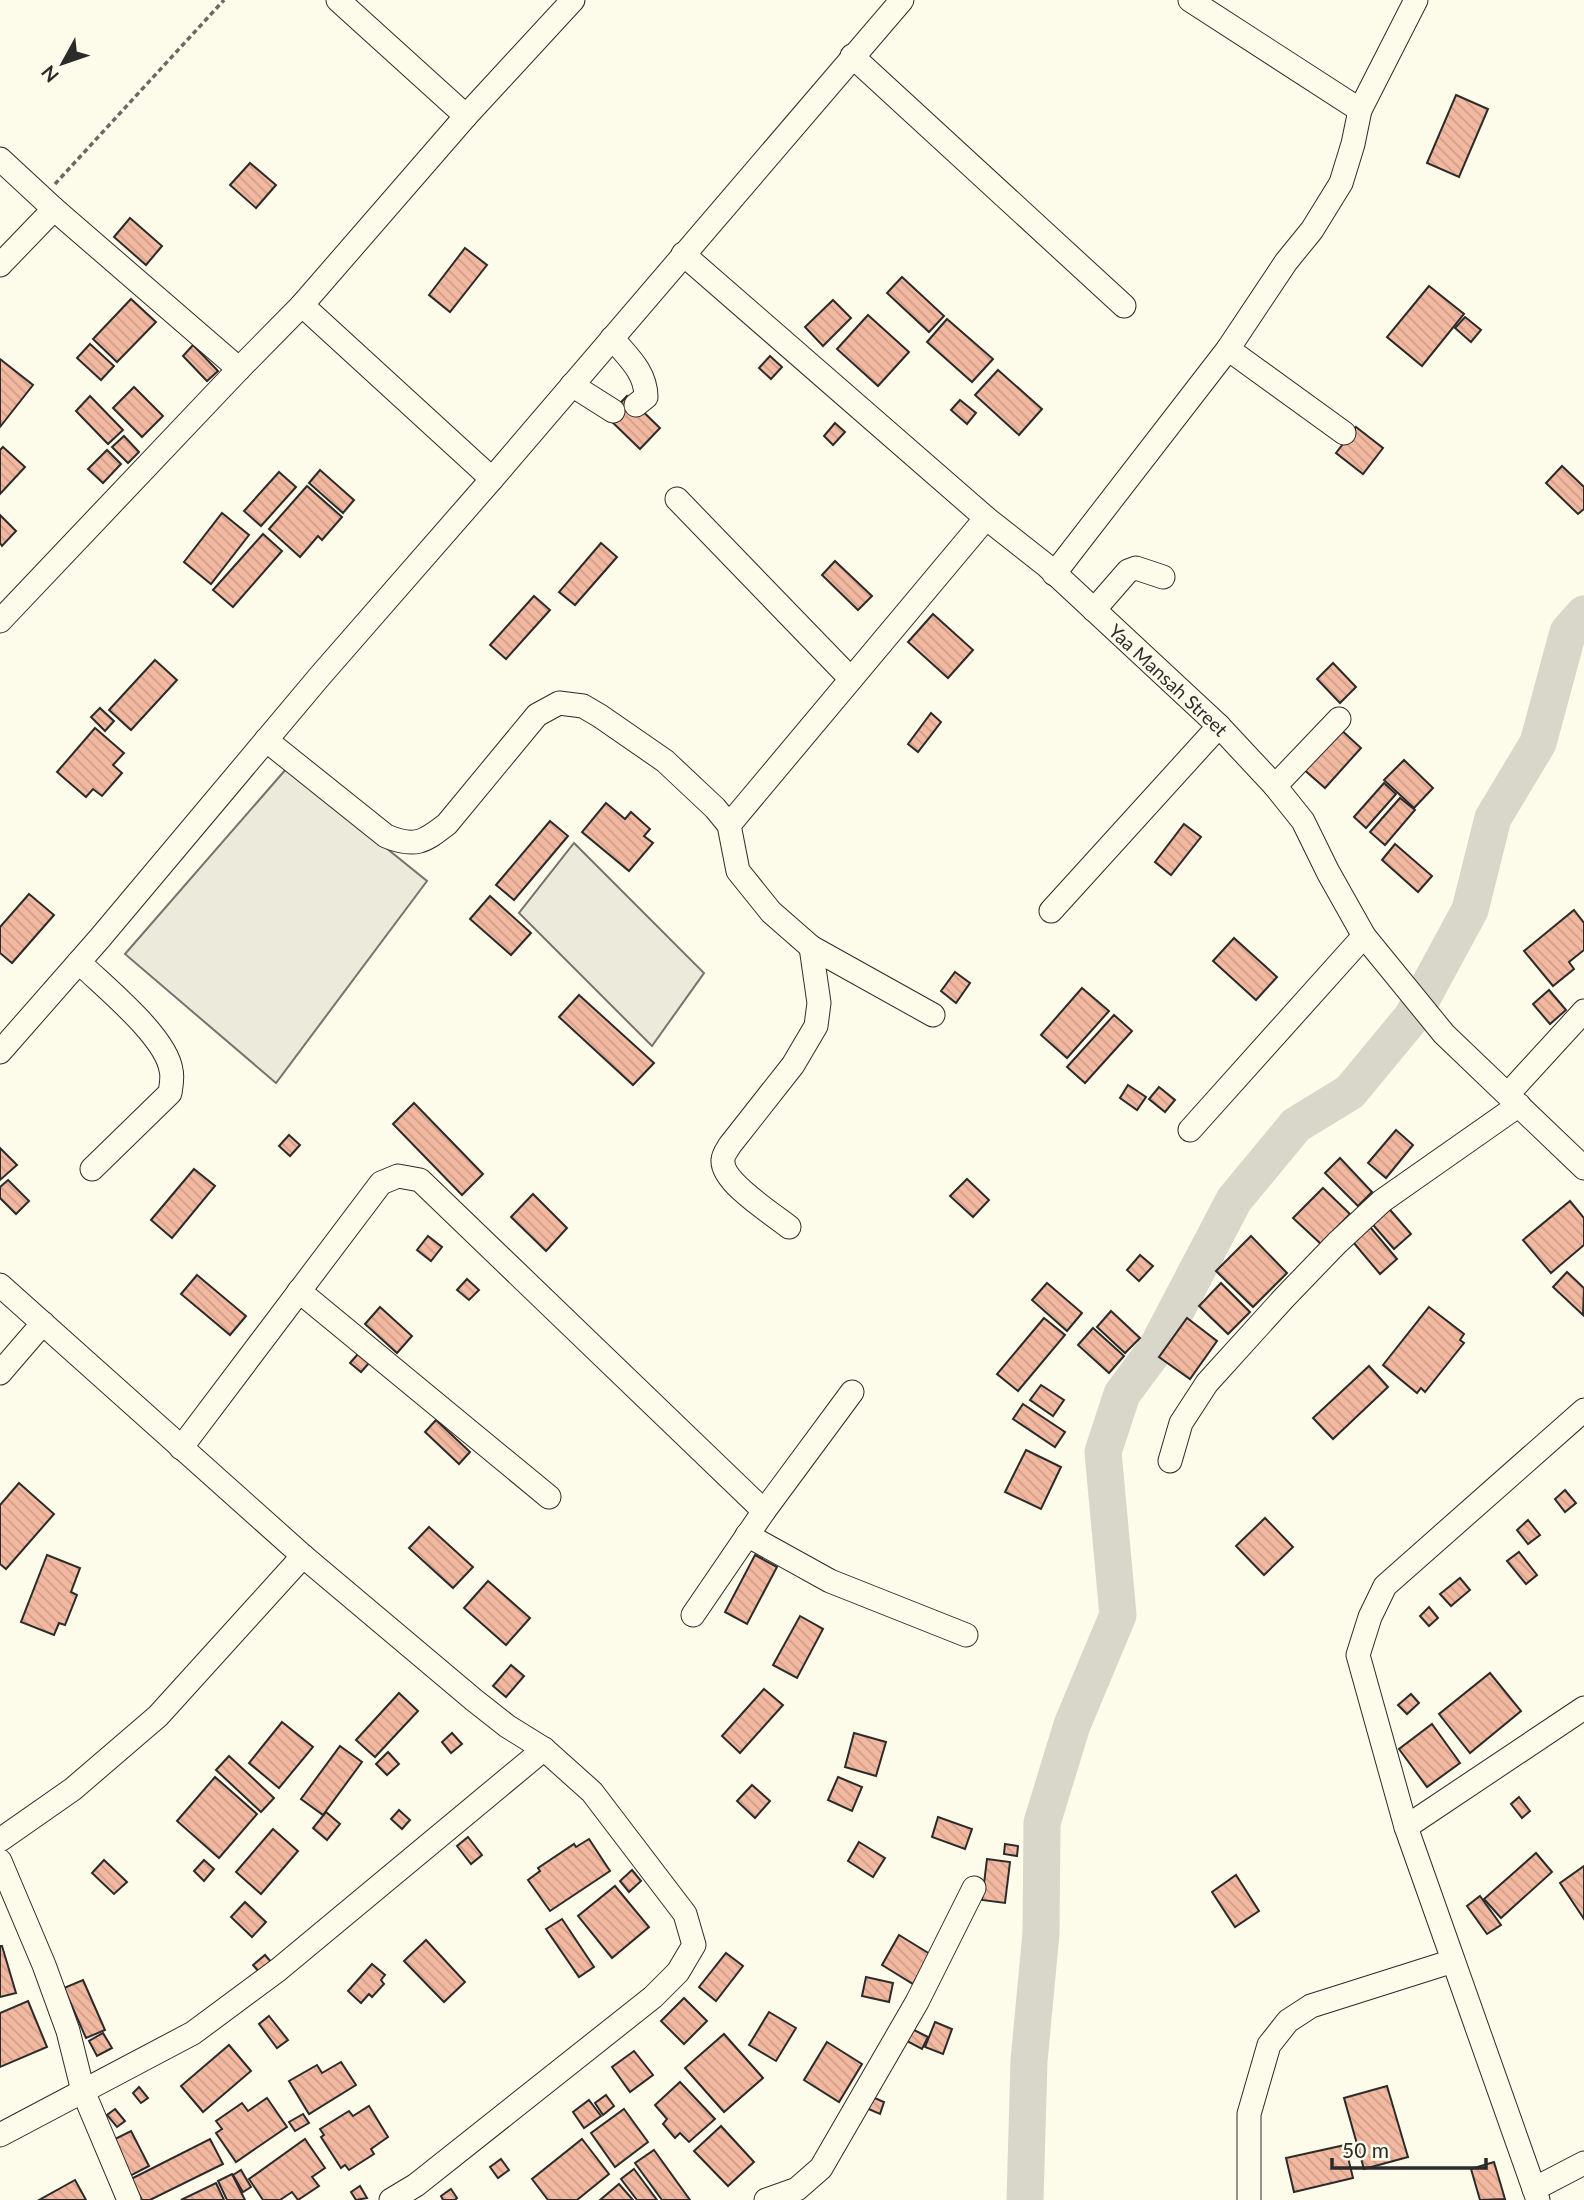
<svg xmlns="http://www.w3.org/2000/svg" width="1584" height="2200" viewBox="0 0 1584 2200" font-family="Lato,sans-serif">
<defs>
<pattern id="building-back-hatch" width="6" height="6" patternUnits="userSpaceOnUse" patternTransform="scale(1.75)"><rect width="6" height="6" fill="#f2b8a0"/><path d="M-1 5l2 2M0 0l6 6M5-1l2 2" fill="none" stroke="#d09e8a"/></pattern>
</defs>
<rect width="100%" height="100%" fill="#fdfbea"/>
<g fill="#ecebdb" stroke="#74746e" stroke-width="2">
<path d="M287 768 427 881 276 1083 125 954Z"/>
<path d="M574 843 704 973 652 1046 519 913Z"/>
</g>
<g fill="none" stroke-linecap="round" stroke-linejoin="round">
<path stroke="#d8d7c9" stroke-width="37" d="M1025 2200 1029 2061 1041 1933 1042 1823 1072 1725 1118 1615 1103 1452 1122 1394 1157 1347 1234 1200 1296 1125 1350 1092 1412 1017 1470 910 1493 818 1538 743 1568 632 1584 614"/>
</g>
<g fill="url(#building-back-hatch)" stroke="#2b2b2b" stroke-width="2">
<path d="M1456 95 1488 109 1459 177 1427 163Z"/>
<path d="M250 163 276 185 256 208 230 185Z"/>
<path d="M130 218 162 246 146 265 114 237Z"/>
<path d="M465 248 487 265 450 312 429 295Z"/>
<path d="M902 277 944 316 929 332 887 293Z"/>
<path d="M1429 286 1464 314 1422 366 1387 337Z"/>
<path d="M131 299 156 322 117 362 93 339Z"/>
<path d="M833 300 851 318 823 346 805 327Z"/>
<path d="M868 315 909 352 878 386 837 349Z"/>
<path d="M1465 317 1481 330 1471 342 1455 328Z"/>
<path d="M947 319 993 359 972 382 927 342Z"/>
<path d="M90 344 114 366 101 380 77 358Z"/>
<path d="M193 345 218 371 207 381 183 356Z"/>
<path d="M770 356 782 367 771 379 759 368Z"/>
<path d="M0 359 33 385 0 427Z"/>
<path d="M998 370 1042 409 1019 435 975 395Z"/>
<path d="M134 387 163 416 142 437 113 408Z"/>
<path d="M90 396 123 430 108 444 76 411Z"/>
<path d="M627 396 660 428 640 449 607 417Z"/>
<path d="M960 400 976 413 967 424 951 410Z"/>
<path d="M835 423 845 432 833 445 824 436Z"/>
<path d="M1356 427 1383 448 1363 474 1336 453Z"/>
<path d="M124 436 139 452 128 463 112 447Z"/>
<path d="M3 447 25 467 0 494V450Z"/>
<path d="M107 450 121 464 103 483 88 469Z"/>
<path d="M1562 466 1584 487V509L1578 514 1546 483Z"/>
<path d="M320 470 354 500 343 513 309 483Z"/>
<path d="M279 472 296 487 261 526 244 511Z"/>
<path d="M307 486 342 517 322 540 318 536 300 557 269 529Z"/>
<path d="M222 513 249 535 211 584 184 562Z"/>
<path d="M0 515 16 531 2 546 0 543Z"/>
<path d="M263 534 282 551 233 607 213 590Z"/>
<path d="M601 543 617 557 575 605 559 592Z"/>
<path d="M835 561 872 596 858 610 822 575Z"/>
<path d="M534 596 550 610 506 659 490 645Z"/>
<path d="M933 614 973 650 948 678 908 642Z"/>
<path d="M155 660 177 680 131 730 109 710Z"/>
<path d="M1333 663 1356 687 1340 703 1317 679Z"/>
<path d="M100 708 114 721 105 731 91 717Z"/>
<path d="M931 713 941 722 918 752 908 744Z"/>
<path d="M1338 727 1361 748 1325 788 1302 768Z"/>
<path d="M95 728 124 753 113 765 122 773 102 796 93 789 86 797 57 772Z"/>
<path d="M1404 760 1433 788 1414 808 1384 780Z"/>
<path d="M1384 783 1396 794 1366 828 1354 817Z"/>
<path d="M1400 798 1415 810 1385 845 1370 832Z"/>
<path d="M606 803 625 819 631 812 650 829 644 836 653 843 629 871 582 832Z"/>
<path d="M550 821 568 836 514 900 496 885Z"/>
<path d="M1184 824 1201 837 1171 875 1155 862Z"/>
<path d="M1395 844 1432 876 1418 892 1382 860Z"/>
<path d="M29 894 54 915 12 963 0 953V927Z"/>
<path d="M490 896 531 933 511 955 470 919Z"/>
<path d="M1574 910 1584 923V950L1569 962 1574 969 1553 986 1524 951Z"/>
<path d="M1234 938 1277 977 1256 1000 1213 961Z"/>
<path d="M955 972 970 983 956 1003 941 991Z"/>
<path d="M1082 988 1109 1011 1067 1058 1041 1035Z"/>
<path d="M1549 990 1566 1010 1550 1024 1533 1004Z"/>
<path d="M579 995 654 1063 633 1085 559 1017Z"/>
<path d="M1114 1015 1132 1031 1085 1083 1067 1067Z"/>
<path d="M1128 1085 1146 1097 1137 1110 1120 1098Z"/>
<path d="M1159 1087 1175 1100 1165 1112 1149 1099Z"/>
<path d="M414 1103 483 1174 462 1195 393 1124Z"/>
<path d="M1396 1130 1413 1145 1386 1178 1368 1163Z"/>
<path d="M289 1135 300 1145 290 1156 279 1146Z"/>
<path d="M0 1148 17 1165 0 1180Z"/>
<path d="M1340 1158 1372 1192 1358 1206 1325 1173Z"/>
<path d="M194 1169 215 1186 172 1238 151 1220Z"/>
<path d="M967 1179 989 1200 973 1217 950 1196Z"/>
<path d="M8 1180 29 1201 16 1214 0 1198V1187Z"/>
<path d="M1323 1188 1350 1214 1321 1244 1293 1218Z"/>
<path d="M533 1194 567 1228 546 1251 511 1217Z"/>
<path d="M1570 1201 1584 1218V1245L1551 1273 1523 1240Z"/>
<path d="M1385 1204 1411 1234 1394 1249 1368 1219Z"/>
<path d="M1365 1221 1397 1259 1380 1274 1348 1236Z"/>
<path d="M428 1236 442 1247 431 1261 417 1250Z"/>
<path d="M1251 1236 1287 1273 1253 1307 1216 1271Z"/>
<path d="M1140 1255 1153 1266 1139 1281 1127 1270Z"/>
<path d="M1567 1272 1584 1288 1583 1315 1553 1287Z"/>
<path d="M197 1275 246 1316 230 1335 181 1294Z"/>
<path d="M467 1279 479 1290 469 1300 457 1290Z"/>
<path d="M1047 1283 1082 1313 1067 1331 1032 1300Z"/>
<path d="M1221 1283 1250 1312 1228 1334 1199 1306Z"/>
<path d="M380 1307 412 1336 397 1353 365 1324Z"/>
<path d="M1429 1307 1464 1334 1460 1340 1464 1343 1425 1392 1421 1388 1417 1393 1383 1365Z"/>
<path d="M1111 1311 1140 1338 1125 1353 1097 1327Z"/>
<path d="M1044 1318 1065 1335 1018 1391 997 1374Z"/>
<path d="M1187 1318 1217 1341 1190 1379 1159 1357Z"/>
<path d="M1093 1328 1124 1356 1109 1373 1078 1345Z"/>
<path d="M358 1354 369 1363 361 1372 350 1363Z"/>
<path d="M1369 1366 1388 1387 1333 1439 1313 1418Z"/>
<path d="M1041 1385 1064 1400 1053 1416 1030 1400Z"/>
<path d="M1023 1404 1065 1432 1055 1447 1013 1419Z"/>
<path d="M436 1420 470 1452 459 1464 425 1432Z"/>
<path d="M1026 1450 1061 1467 1041 1509 1005 1492Z"/>
<path d="M19 1483 54 1514 6 1569 0 1564V1505Z"/>
<path d="M1565 1490 1576 1503 1565 1512 1555 1499Z"/>
<path d="M1265 1518 1293 1547 1264 1575 1236 1546Z"/>
<path d="M1528 1520 1540 1535 1528 1544 1517 1530Z"/>
<path d="M429 1527 473 1567 453 1588 409 1548Z"/>
<path d="M1519 1552 1537 1575 1526 1584 1507 1561Z"/>
<path d="M47 1555 80 1568 71 1592 77 1595 65 1625 59 1623 54 1635 21 1622Z"/>
<path d="M755 1555 777 1567 747 1624 725 1612Z"/>
<path d="M1460 1578 1470 1590 1451 1606 1440 1594Z"/>
<path d="M488 1581 530 1618 506 1645 464 1608Z"/>
<path d="M1429 1607 1438 1618 1429 1626 1420 1616Z"/>
<path d="M800 1616 823 1629 797 1678 773 1665Z"/>
<path d="M511 1665 524 1676 506 1697 493 1686Z"/>
<path d="M1490 1673 1521 1711 1470 1753 1439 1714Z"/>
<path d="M764 1689 783 1705 740 1753 722 1736Z"/>
<path d="M399 1693 418 1711 375 1757 356 1740Z"/>
<path d="M1411 1694 1419 1703 1407 1714 1398 1705Z"/>
<path d="M282 1722 313 1747 279 1788 249 1763Z"/>
<path d="M1432 1724 1460 1763 1427 1787 1399 1749Z"/>
<path d="M452 1733 462 1744 451 1753 442 1742Z"/>
<path d="M854 1733 886 1742 876 1776 845 1767Z"/>
<path d="M340 1746 362 1762 323 1815 301 1799Z"/>
<path d="M388 1752 399 1764 387 1775 376 1764Z"/>
<path d="M229 1756 274 1798 261 1812 216 1770Z"/>
<path d="M215 1777 257 1814 219 1858 177 1821Z"/>
<path d="M838 1777 862 1787 852 1811 828 1800Z"/>
<path d="M752 1785 770 1801 755 1818 737 1801Z"/>
<path d="M1519 1797 1530 1811 1522 1818 1511 1804Z"/>
<path d="M399 1810 410 1820 402 1829 391 1819Z"/>
<path d="M326 1812 340 1824 327 1840 313 1828Z"/>
<path d="M938 1817 972 1829 965 1849 932 1837Z"/>
<path d="M273 1829 298 1851 261 1894 236 1872Z"/>
<path d="M468 1837 482 1855 471 1864 457 1846Z"/>
<path d="M589 1839 610 1871 550 1911 528 1880 540 1871 538 1868 574 1844 576 1847Z"/>
<path d="M859 1842 885 1858 873 1877 848 1861Z"/>
<path d="M1005 1844 1018 1846 1017 1856 1004 1854Z"/>
<path d="M1536 1853 1552 1872 1501 1918 1484 1899Z"/>
<path d="M987 1859 1010 1862 1005 1903 982 1900Z"/>
<path d="M104 1860 127 1882 114 1894 92 1873Z"/>
<path d="M204 1860 214 1869 204 1881 194 1871Z"/>
<path d="M1584 1866V1919L1560 1883Z"/>
<path d="M632 1870 641 1881 629 1892 620 1881Z"/>
<path d="M1236 1875 1259 1911 1235 1927 1212 1892Z"/>
<path d="M615 1886 649 1927 612 1958 578 1916Z"/>
<path d="M1480 1896 1501 1925 1487 1934 1467 1906Z"/>
<path d="M245 1902 266 1922 252 1937 231 1917Z"/>
<path d="M562 1919 594 1967 579 1977 546 1929Z"/>
<path d="M899 1935 930 1954 913 1984 882 1965Z"/>
<path d="M426 1940 465 1982 444 2002 404 1961Z"/>
<path d="M0 1946H2L16 1993 0 1997Z"/>
<path d="M726 1953 743 1966 716 2001 699 1987Z"/>
<path d="M265 1955 272 1963 260 1973 253 1965Z"/>
<path d="M372 1964 385 1975 381 1980 384 1984 372 1997 369 1994 361 2003 348 1991Z"/>
<path d="M866 1977 893 1983 889 2002 862 1996Z"/>
<path d="M83 1980 105 2030 86 2038 64 1988Z"/>
<path d="M684 1998 707 2021 684 2044 661 2021Z"/>
<path d="M28 2001 47 2047 0 2067V2013Z"/>
<path d="M769 2012 796 2028 776 2061 749 2045Z"/>
<path d="M269 2016 288 2040 277 2048 259 2024Z"/>
<path d="M935 2022 952 2029 943 2054 925 2047Z"/>
<path d="M910 2028 928 2037 922 2049 905 2040Z"/>
<path d="M103 2033 112 2048 97 2056 89 2041Z"/>
<path d="M724 2034 763 2078 724 2112 685 2068Z"/>
<path d="M827 2042 862 2064 839 2102 804 2080Z"/>
<path d="M229 2045 251 2071 203 2112 181 2086Z"/>
<path d="M634 2051 653 2075 630 2092 612 2067Z"/>
<path d="M341 2062 356 2085 309 2114 289 2081 317 2065 322 2073Z"/>
<path d="M680 2082 715 2119 689 2142 680 2133 675 2138 663 2124 667 2119 655 2105Z"/>
<path d="M1387 2086 1408 2157 1364 2169 1344 2098Z"/>
<path d="M139 2087 148 2098 141 2103 133 2093Z"/>
<path d="M606 2095 614 2106 603 2115 595 2103Z"/>
<path d="M870 2096 884 2102 880 2114 866 2108Z"/>
<path d="M267 2098 287 2127 236 2162 216 2133 222 2129 216 2121 242 2103 248 2111Z"/>
<path d="M589 2100 601 2116 584 2128 573 2112Z"/>
<path d="M369 2106 388 2137 371 2149 374 2154 349 2170 345 2165 341 2168 321 2137 324 2135 320 2129 349 2111 353 2116Z"/>
<path d="M115 2109 125 2121 117 2127 107 2115Z"/>
<path d="M624 2109 648 2142 615 2167 591 2133Z"/>
<path d="M303 2114 309 2123 295 2131 289 2122Z"/>
<path d="M721 2126 754 2162 728 2186 694 2151Z"/>
<path d="M131 2131 149 2166 130 2176 113 2140Z"/>
<path d="M210 2139 223 2164 150 2200H142L131 2179Z"/>
<path d="M305 2139 325 2168 312 2177 319 2186 298 2200 292 2192 280 2200H263L249 2179Z"/>
<path d="M582 2139 609 2174 577 2200H548L532 2179Z"/>
<path d="M1345 2145 1353 2178 1294 2192 1286 2158Z"/>
<path d="M654 2150 690 2200H662L635 2163Z"/>
<path d="M501 2159 509 2170 498 2178 490 2167Z"/>
<path d="M1494 2162 1505 2199 1480 2200 1471 2169Z"/>
<path d="M634 2169 657 2200H637L621 2179Z"/>
<path d="M241 2170 251 2187 243 2192 233 2175Z"/>
<path d="M232 2174 245 2200H227L218 2181Z"/>
<path d="M75 2180 86 2200H39Z"/>
<path d="M216 2183 224 2200H181Z"/>
<path d="M619 2184 633 2200H600Z"/>
<path d="M360 2186 367 2198 356 2200 351 2192Z"/>
<path d="M451 2189 457 2198 455 2200H443L441 2196Z"/>
</g>
<g fill="none" stroke-linecap="round" stroke-linejoin="round">
<defs>
<g id="minor">
<path d="M338 0 466 116"/>
<path d="M1190 0 1360 110"/>
<path d="M852 56 1124 306"/>
<path d="M0 159 54 209 239 369"/>
<path id="s1" d="M683 254 986 518 1047 566 1219 726 1275 786 1303 821 1328 872 1364 936 1444 1034 1584 1168"/>
<path d="M0 265 54 209"/>
<path d="M302 305 492 479"/>
<path d="M612 338C628 357 646 372 646 397L636 405"/>
<path d="M572 385 613 411"/>
<path d="M1344 433 1228 349 1286 262 1312 230 1341 183 1353 144 1360 110 1416 0"/>
<path d="M677 499 851 679"/>
<path d="M1054 574 1228 349"/>
<path d="M1094 610 1128 571 1136 568 1163 577"/>
<path d="M0 621 239 369 302 305 466 116 573 0"/>
<path d="M266 740 386 836C415 848 424 842 447 824L537 715 559 703 583 706 600 716 665 761 715 808 729 825 738 871 771 912 811 947 933 1015"/>
<path d="M1275 786 1339 719"/>
<path d="M729 825 986 518"/>
<path d="M1051 911 1219 726"/>
<path d="M79 962C104 987 166 1036 171 1070 173 1077 171 1086 170 1093L92 1169"/>
<path d="M0 1052 100 938 320 676 492 479 902 0"/>
<path d="M1508 1094 1584 1011"/>
<path d="M1190 1130 1364 936"/>
<path d="M789 1227C773 1214 721 1182 723 1160 723 1155 727 1150 730 1145L793 1065 816 1026 819 1003 811 947"/>
<path d="M0 1285 303 1556 474 1700 507 1726 544 1749 592 1792 685 1914 694 1945 678 1972 653 1997 416 2185 391 2200"/>
<path d="M299 1291 549 1497"/>
<path d="M0 1373 43 1323"/>
<path d="M181 1448 381 1183 398 1176 420 1180 764 1511"/>
<path d="M1170 1461 1181 1423 1207 1383 1284 1298 1337 1243 1382 1201 1519 1105"/>
<path d="M747 1535 830 1581 966 1635"/>
<path d="M693 1615 764 1511 852 1392"/>
<path d="M1406 1827 1584 1708"/>
<path d="M0 1840 73 1789 158 1716 303 1556"/>
<path d="M0 1861 44 1965 68 2031 83 2091 129 2200"/>
<path d="M0 2135 193 2033 278 1970 544 1749"/>
<path d="M1534 2189 1584 2163"/>
<path d="M766 2200 797 2189 821 2168 917 2002 974 1888"/>
<path d="M1249 2200V2114L1269 2045 1288 2021 1311 2006 1453 1961"/>
<path d="M1538 2200 1406 1827 1358 1655 1370 1617 1385 1586 1584 1410"/>
</g>
</defs>
<use href="#minor" stroke="#2b2b2b" stroke-width="25"/>
<path stroke="#6a6964" stroke-width="3.5" stroke-dasharray="5 3.5" stroke-linecap="butt" d="M55 184 224 0"/>
<use href="#minor" stroke="#fdfbea" stroke-width="23"/>
</g>
<g text-anchor="middle" dominant-baseline="central" stroke-width="5" stroke-linejoin="round" paint-order="stroke">
<g font-size="19" fill="#2b2b2b" stroke="#fdfbea">
<text stroke="none"><textPath href="#s1" startOffset="646">Yaa Mansah Street</textPath></text>
</g>
</g>
<g transform="translate(63 63) rotate(230)" stroke="#fdfbea" stroke-width="5" paint-order="stroke">
<path d="M0-5L12 26L0 18L-12 26Z" fill="#2b2b2b"/>
<text y="-10" font-size="19" font-weight="bold" text-anchor="middle" fill="#2b2b2b">N</text>
</g>
<path d="M1332 2158v10h154v-10" fill="none" stroke="#2b2b2b" stroke-width="3.5"/>
<text x="1342" y="2158" font-size="21" fill="#2b2b2b" stroke="#fdfbea" stroke-width="5" paint-order="stroke">50 m</text>
</svg>
